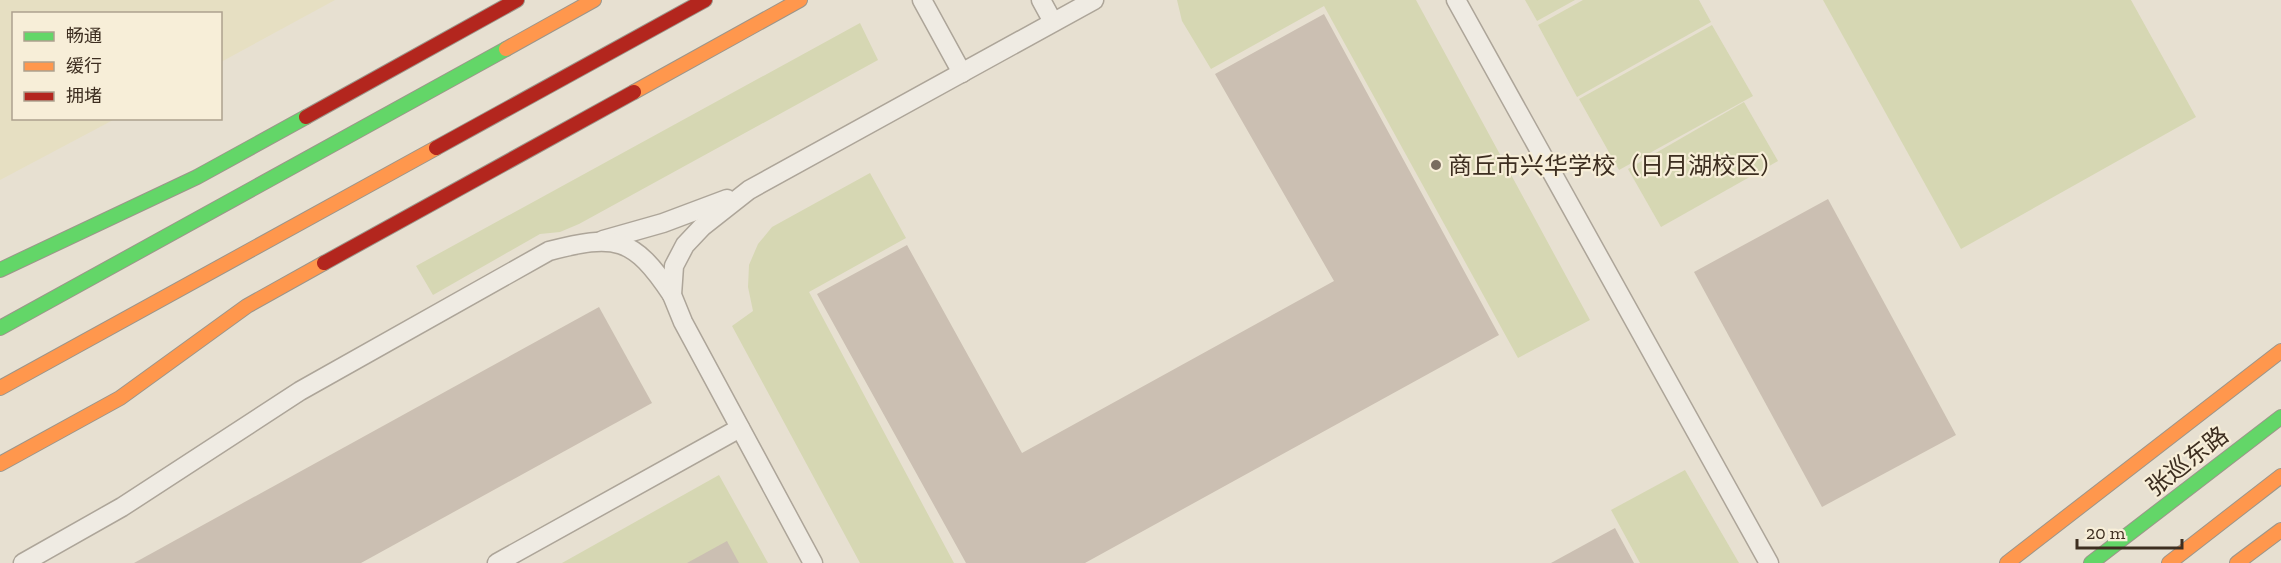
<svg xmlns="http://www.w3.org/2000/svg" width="2281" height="563" viewBox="0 0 2281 563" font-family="'Zilla Slab','Noto Sans SC',serif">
<rect width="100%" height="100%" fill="#e7e0d1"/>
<path fill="#e6dfc2" d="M0 0H335L221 62 220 14H14V118L115 119 0 180Z"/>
<g fill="#d6d7b3">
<path d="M1177 0H1416L1590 320 1518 358 1324 6 1211 69 1182 21Z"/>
<path d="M1525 0H1575L1537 21Z"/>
<path d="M1583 0H1699L1711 22 1577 97 1538 25Z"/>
<path d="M1823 0H2131L2196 117 1961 249Z"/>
<path d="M860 23 878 60 579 224 560 232 540 234 433 295 416 266Z"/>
<path d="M1712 25 1753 96 1619 170 1579 99Z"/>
<path d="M1744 102 1778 161 1661 227 1628 169Z"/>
<path d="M870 173 906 238 809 292 954 563H860L732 326 753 311 748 287 749 265 758 244 772 227Z"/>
<path d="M1685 470 1739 563H1640L1611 510Z"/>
<path d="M719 475 768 563H562Z"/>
</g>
<g fill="#cbbfb2">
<path d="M1324 14 1499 335 1085 563H966L817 294 907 245 1022 453 1334 281 1215 74Z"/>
<path d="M1828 199 1956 435 1822 507 1694 272Z"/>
<path d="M599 307 652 403 361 563H134Z"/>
<path d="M1615 528 1634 563H1551Z"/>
<path d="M727 541 739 563H687Z"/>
</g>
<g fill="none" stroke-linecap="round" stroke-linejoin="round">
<defs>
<g id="lane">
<path d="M922 0 962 73"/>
<path d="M1041 0 1053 22"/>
<path d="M1456 0 1769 563"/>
<path d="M603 240 663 223 727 199"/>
<path d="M23 563 122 507 300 391 549 251C615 234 633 236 672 295"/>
<path d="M497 563 740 428"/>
<path d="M813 563 683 322 672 295 674 266 685 245 702 227 749 190 1094 0"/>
</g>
<g id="fast">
<path d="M0 270 197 177 306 117"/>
<path d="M0 328 506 49"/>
<path d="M2091 563 2281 417"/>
</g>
<g id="slow">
<path d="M506 49 594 0"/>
<path d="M634 92 800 0"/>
<path d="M0 388 436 148"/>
<path d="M0 464 120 398 247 306 324 263"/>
<path d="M2007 563 2281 351"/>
<path d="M2169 563 2281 476"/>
<path d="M2237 563 2281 530"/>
</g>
<g id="jam">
<path d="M306 117 517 0"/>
<path d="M436 148 705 0"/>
<path d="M324 263 634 92"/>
</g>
</defs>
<use href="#lane" stroke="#ada599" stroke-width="21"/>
<use href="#fast" stroke="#9c958a" stroke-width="16"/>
<use href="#slow" stroke="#9c958a" stroke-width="16"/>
<use href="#jam" stroke="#9c958a" stroke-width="16"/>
<use href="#lane" stroke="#efebe3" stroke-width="18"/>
<use href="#fast" stroke="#63d668" stroke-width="14"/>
<use href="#slow" stroke="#ff974d" stroke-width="14"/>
<use href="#jam" stroke="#b3261e" stroke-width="14"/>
</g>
<circle fill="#786c5e" stroke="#f7eed8" stroke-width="2" cx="1436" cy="165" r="6"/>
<g text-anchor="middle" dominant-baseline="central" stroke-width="4.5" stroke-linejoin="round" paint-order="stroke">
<g font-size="24" fill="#3d2e20" stroke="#f7eed8" text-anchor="start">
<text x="1448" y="165">商丘市兴华学校（日月湖校区）</text>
</g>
<g font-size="24" fill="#3d2e20" stroke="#f7eed8">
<text transform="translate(2187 461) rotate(-38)">张巡东路</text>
</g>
</g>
<rect x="12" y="12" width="210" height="108" fill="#f7eed8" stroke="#ada18e" stroke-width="1.5"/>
<rect x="24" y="32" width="30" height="9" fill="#63d668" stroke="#ada18e" stroke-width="1.5"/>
<text x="66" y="42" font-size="18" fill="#3d2e20">畅通</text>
<rect x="24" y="62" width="30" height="9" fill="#ff974d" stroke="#ada18e" stroke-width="1.5"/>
<text x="66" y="72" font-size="18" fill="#3d2e20">缓行</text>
<rect x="24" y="92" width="30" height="9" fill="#b3261e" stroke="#ada18e" stroke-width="1.5"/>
<text x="66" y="102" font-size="18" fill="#3d2e20">拥堵</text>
<path d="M2077 539v9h105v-9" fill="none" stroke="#3d2e20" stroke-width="3"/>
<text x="2086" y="539" font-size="18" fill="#3d2e20" stroke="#f7eed8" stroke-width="4.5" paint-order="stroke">20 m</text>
</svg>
